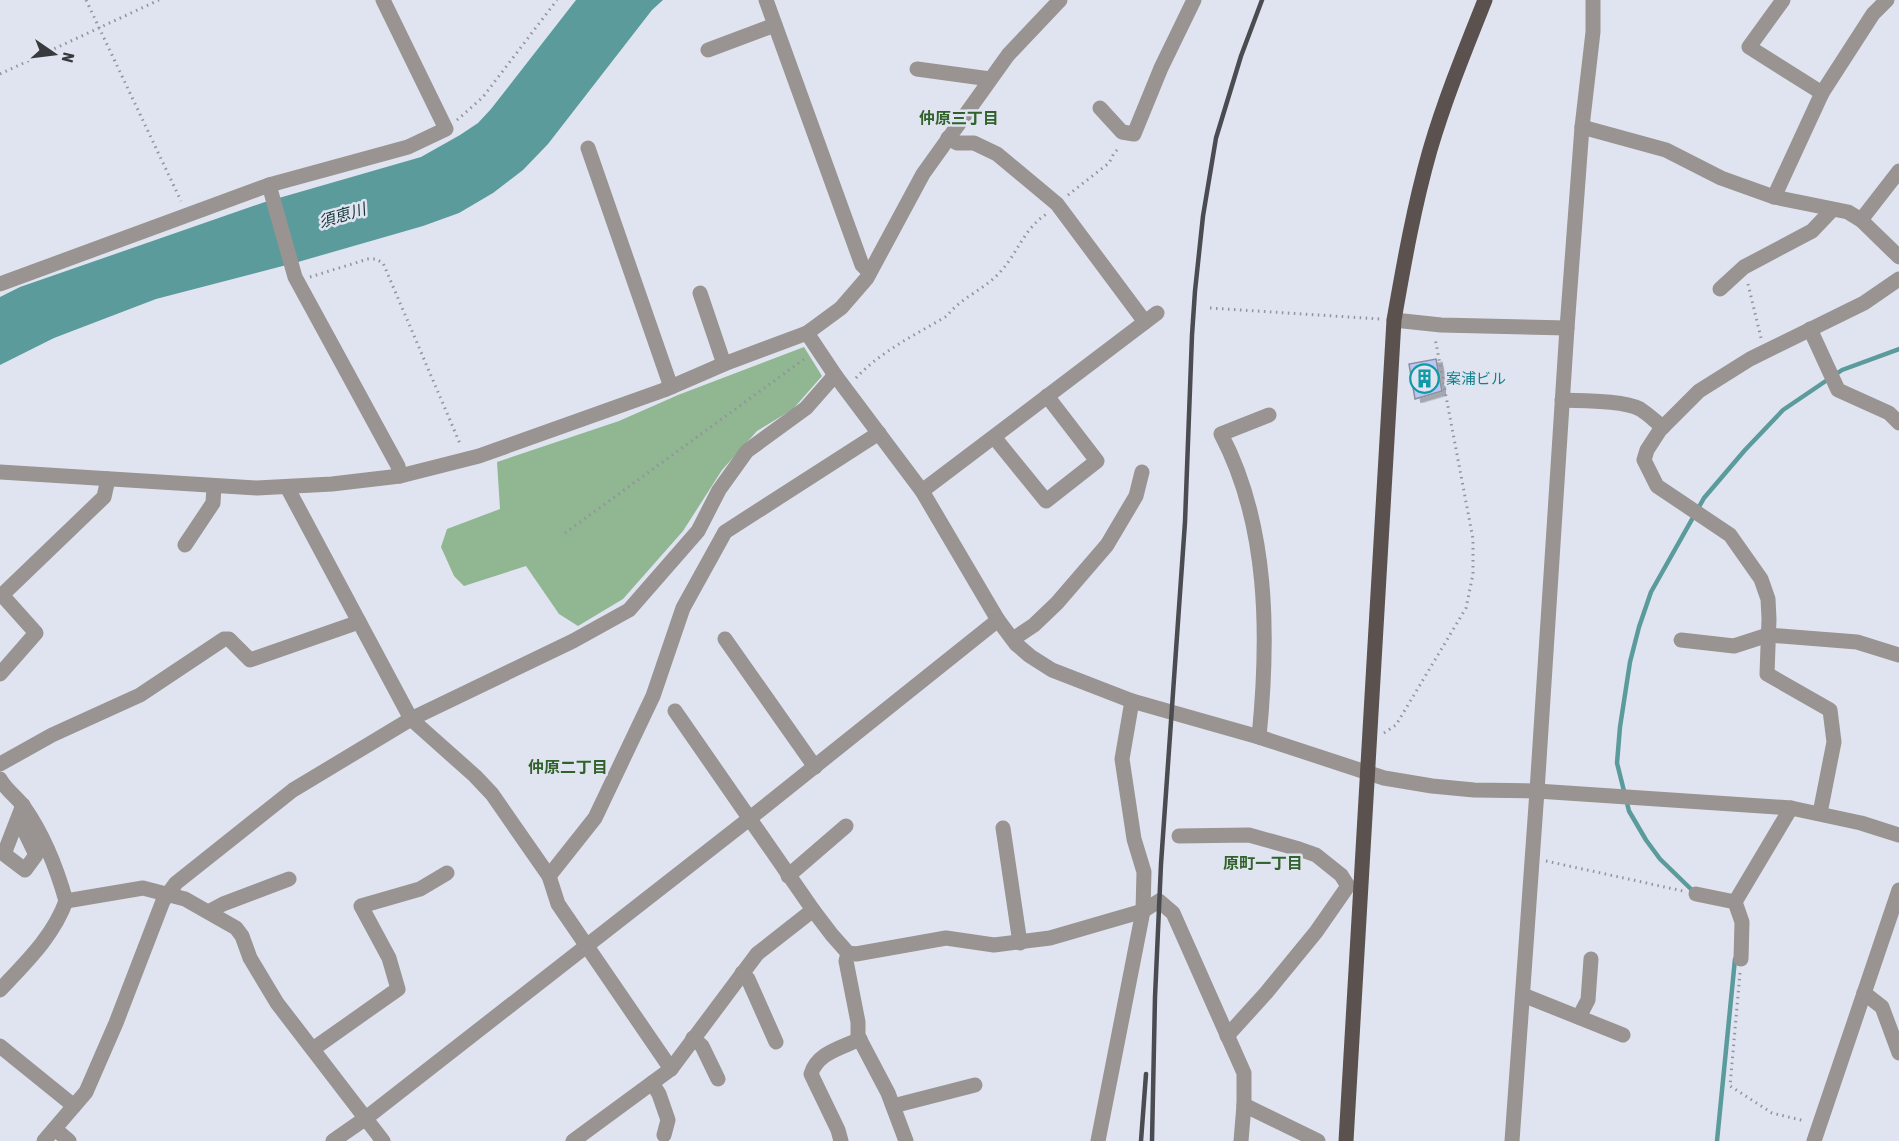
<svg xmlns="http://www.w3.org/2000/svg" width="1899" height="1141" viewBox="0 0 1899 1141" font-family="'Asap Condensed','Noto Sans JP',sans-serif">
<defs>
<filter id="shadow"><feDropShadow dx="6" dy="3.5" stdDeviation="0" flood-color="#0004"/></filter>
</defs>
<rect width="100%" height="100%" fill="#e0e4f0"/>
<path fill="#90b692" d="M804 347 822 376 793 409 757 431 722 470 683 531 623 599 578 626 559 614 526 566 464 586 454 576 441 547 447 529 500 509 497 462 619 421 678 395Z"/>
<path fill="#5b9b9c" d="M576 0H663L652 10 548 144 523 170 493 193 459 213 423 226 298 262 156 299 54 338 0 365V297L20 287 265 202 421 157 460 135 478 123 491 109Z"/>
<g fill="none" stroke-linecap="round" stroke-linejoin="round">
<g stroke="#5b9b9c" stroke-width="4.5">
<path d="M1694 892 1660 859 1646 840 1629 811 1617 763 1620 727 1630 662 1639 627 1651 592 1704 498 1745 450 1783 410 1842 370 1899 349"/>
<path d="M1717 1141 1735 959"/>
</g>
</g>
<path fill="#b8c8f6" stroke="#8b8f9a" stroke-width="1.5" filter="url(#shadow)" d="M1436 359 1442 391 1415 399 1409 364Z"/>
<g fill="none" stroke-linecap="round" stroke-linejoin="round">
<g stroke="#91949c" stroke-width="3" stroke-dasharray="1.5 4.5" stroke-linecap="butt">
<path d="M86 0 181 201"/>
<path d="M0 74 159 0"/>
<path d="M457 120 483 97 557 0"/>
<path d="M1068 195 1109 163 1114 153 1120 147"/>
<path d="M310 277 368 259H376L383 263 461 446"/>
<path d="M1748 284 1761 338"/>
<path d="M1210 308 1380 319"/>
<path d="M856 378C881 351 915 335 947 316 961 297 986 289 1001 271 1019 251 1024 228 1048 213"/>
<path d="M565 533 807 357"/>
<path d="M1384 733 1396 725 1466 608 1473 574V539L1435 338"/>
<path d="M1546 861 1683 891"/>
<path d="M1740 973 1730 1086 1772 1113 1805 1121"/>
</g>
<g stroke="#999391" stroke-width="15">
<path d="M766 0 862 265 869 272"/>
<path d="M1783 0 1749 47 1822 93"/>
<path d="M708 50 775 25"/>
<path d="M917 69 990 79"/>
<path d="M1100 108 1122 132 1134 134 1161 68 1194 0"/>
<path d="M1582 127 1666 150 1721 178 1774 197 1848 212 1861 220 1899 257"/>
<path d="M948 138 957 143H974L997 154 1057 204 1145 322"/>
<path d="M588 148 671 387"/>
<path d="M269 185 295 277 398 466 400 476"/>
<path d="M1774 197 1822 93 1873 14 1887 0"/>
<path d="M1861 220 1899 171"/>
<path d="M0 284 269 185 408 147 446 129 383 0"/>
<path d="M1720 289 1744 267 1812 231 1832 210"/>
<path d="M700 293 724 364"/>
<path d="M1394 320 1441 325 1567 328"/>
<path d="M1810 329 1838 390 1889 413 1899 423"/>
<path d="M807 333 835 375 922 491 998 620 1016 644 1030 656 1052 670 1132 701 1259 737 1384 778 1432 786 1474 790 1537 791 1791 808 1861 823 1899 835"/>
<path d="M1562 400C1581 401 1623 400 1640 409 1648 414 1655 421 1663 427"/>
<path d="M994 437 1046 501 1097 461 1047 396"/>
<path d="M0 472 257 488 332 484 400 476 479 456 664 390 724 364 807 333 841 308 867 278 923 174 1008 55 1060 0"/>
<path d="M287 487 411 719 475 776 492 794 549 876 558 904 671 1069"/>
<path d="M922 491 1157 313"/>
<path d="M185 545 213 503 214 486"/>
<path d="M725 639 815 767"/>
<path d="M1013 639 1034 625 1057 603 1107 545 1136 496 1142 472"/>
<path d="M1681 640 1734 646 1768 635 1857 642 1899 655"/>
<path d="M0 674 36 633 2 595 104 497 108 479"/>
<path d="M675 711 813 910 832 935 848 953 856 954 946 938 994 945 1050 938 1143 911 1159 901 1173 913 1244 1073V1105L1241 1141"/>
<path d="M1259 737C1269 637 1269 525 1221 434L1269 415"/>
<path d="M0 764 52 735 140 695 224 639H229L250 660 359 622"/>
<path d="M0 779C6 790 17 797 24 807 43 834 57 869 66 901 53 937 25 963 0 990"/>
<path d="M23 805 4 854 25 870 36 855 23 828 27 812"/>
<path d="M1820 813 1834 742 1830 710 1767 674 1769 619 1768 599 1761 579 1730 535 1657 486 1644 460 1647 450 1660 430 1699 391 1750 359 1864 303 1899 279"/>
<path d="M1003 828 1020 943"/>
<path d="M1179 836 1249 835 1299 849 1316 855 1341 875 1348 886"/>
<path d="M549 876 595 818 653 696 683 608 725 532 879 433"/>
<path d="M788 876 846 826"/>
<path d="M1696 894 1735 902 1742 922 1741 959"/>
<path d="M66 901 143 888 185 899 236 928 242 936 250 958 277 1003 383 1141"/>
<path d="M1735 902 1791 808"/>
<path d="M210 911 223 904 289 879"/>
<path d="M848 953 846 961 858 1022V1036L888 1093 906 1141"/>
<path d="M742 973 748 979 776 1042"/>
<path d="M1864 993 1882 1007 1899 1053"/>
<path d="M1523 995 1623 1035"/>
<path d="M1579 1017 1588 1000 1591 959"/>
<path d="M1227 1036 1266 993 1316 932 1348 886"/>
<path d="M693 1038 702 1046 718 1079"/>
<path d="M0 1046 74 1106"/>
<path d="M313 1049 398 989 389 958 361 906 420 889 447 873"/>
<path d="M652 1083 659 1094 668 1120 664 1135"/>
<path d="M1244 1105 1318 1141"/>
<path d="M893 1106 975 1085"/>
<path d="M55 1129 69 1141"/>
<path d="M44 1141 86 1092 116 1023 163 901 176 883 293 790 411 719 573 641 629 610 698 531 719 490 747 451 806 408 835 375"/>
<path d="M333 1141 366 1118 749 819 998 620"/>
<path d="M573 1141 671 1069 757 954 813 910"/>
<path d="M841 1141 838 1130 811 1074C817 1053 841 1048 860 1039"/>
<path d="M1098 1141 1143 911 1144 872 1134 839 1122 759 1132 701"/>
<path d="M1512 1141 1537 791 1567 328 1582 127 1593 32V0"/>
<path d="M1814 1141 1899 890"/>
</g>
<path stroke="#5b514e" stroke-width="15" d="M1346 1141 1394 320C1404 263 1414 206 1430 150 1445 99 1465 50 1485 0"/>
<g stroke="#4a4c51" stroke-width="4.5">
<path d="M1141 1141 1146 1074"/>
<path d="M1152 1141 1155 997 1161 864 1185 522 1192 335 1195 291 1203 216 1216 138 1241 56 1262 0"/>
</g>
</g>
<defs>
<symbol id="building-ring" viewBox="-11 -11 22 22"><circle r="9.5" fill="#e0e4f0" stroke="#0f9aa8" stroke-width="1.5"/><path d="M-4-6H4V6H1V3H-1V6H-4ZM-2.5-4.3h1.7v1.8h-1.7ZM.8-4.3h1.7v1.8H.8ZM-2.5-1h1.7V.8h-1.7ZM.8-1h1.7V.8H.8Z" fill="#0f9aa8"/></symbol>
</defs>
<g fill-rule="evenodd">
<use href="#building-ring" x="1408" y="362" width="33" height="33"/>
</g>
<g text-anchor="middle" dominant-baseline="central" stroke-width="5" stroke-linejoin="round" paint-order="stroke">
<g font-size="15" fill="#0d838f" stroke="#e0e4f0" text-anchor="start">
<text x="1446" y="378">案浦ビル</text>
</g>
<g font-size="16" font-weight="bold" fill="#31622c" stroke="#e0e4f0">
<text x="959" y="118">仲原三丁目</text>
<text x="568" y="767">仲原二丁目</text>
<text x="1263" y="863">原町一丁目</text>
</g>
<g font-size="16" font-style="italic" fill="#133434" stroke="#e0e4f0">
<text transform="translate(342 215) rotate(-17)">須恵川</text>
</g>
</g>
<g transform="translate(54 54) rotate(104)" stroke="#e0e4f0" stroke-width="4.5" paint-order="stroke">
<path d="M0-4.5L10 22L0 15L-10 22Z" fill="#383a3e"/>
<text y="-9" font-size="16" font-weight="bold" text-anchor="middle" fill="#383a3e">N</text>
</g>
</svg>
